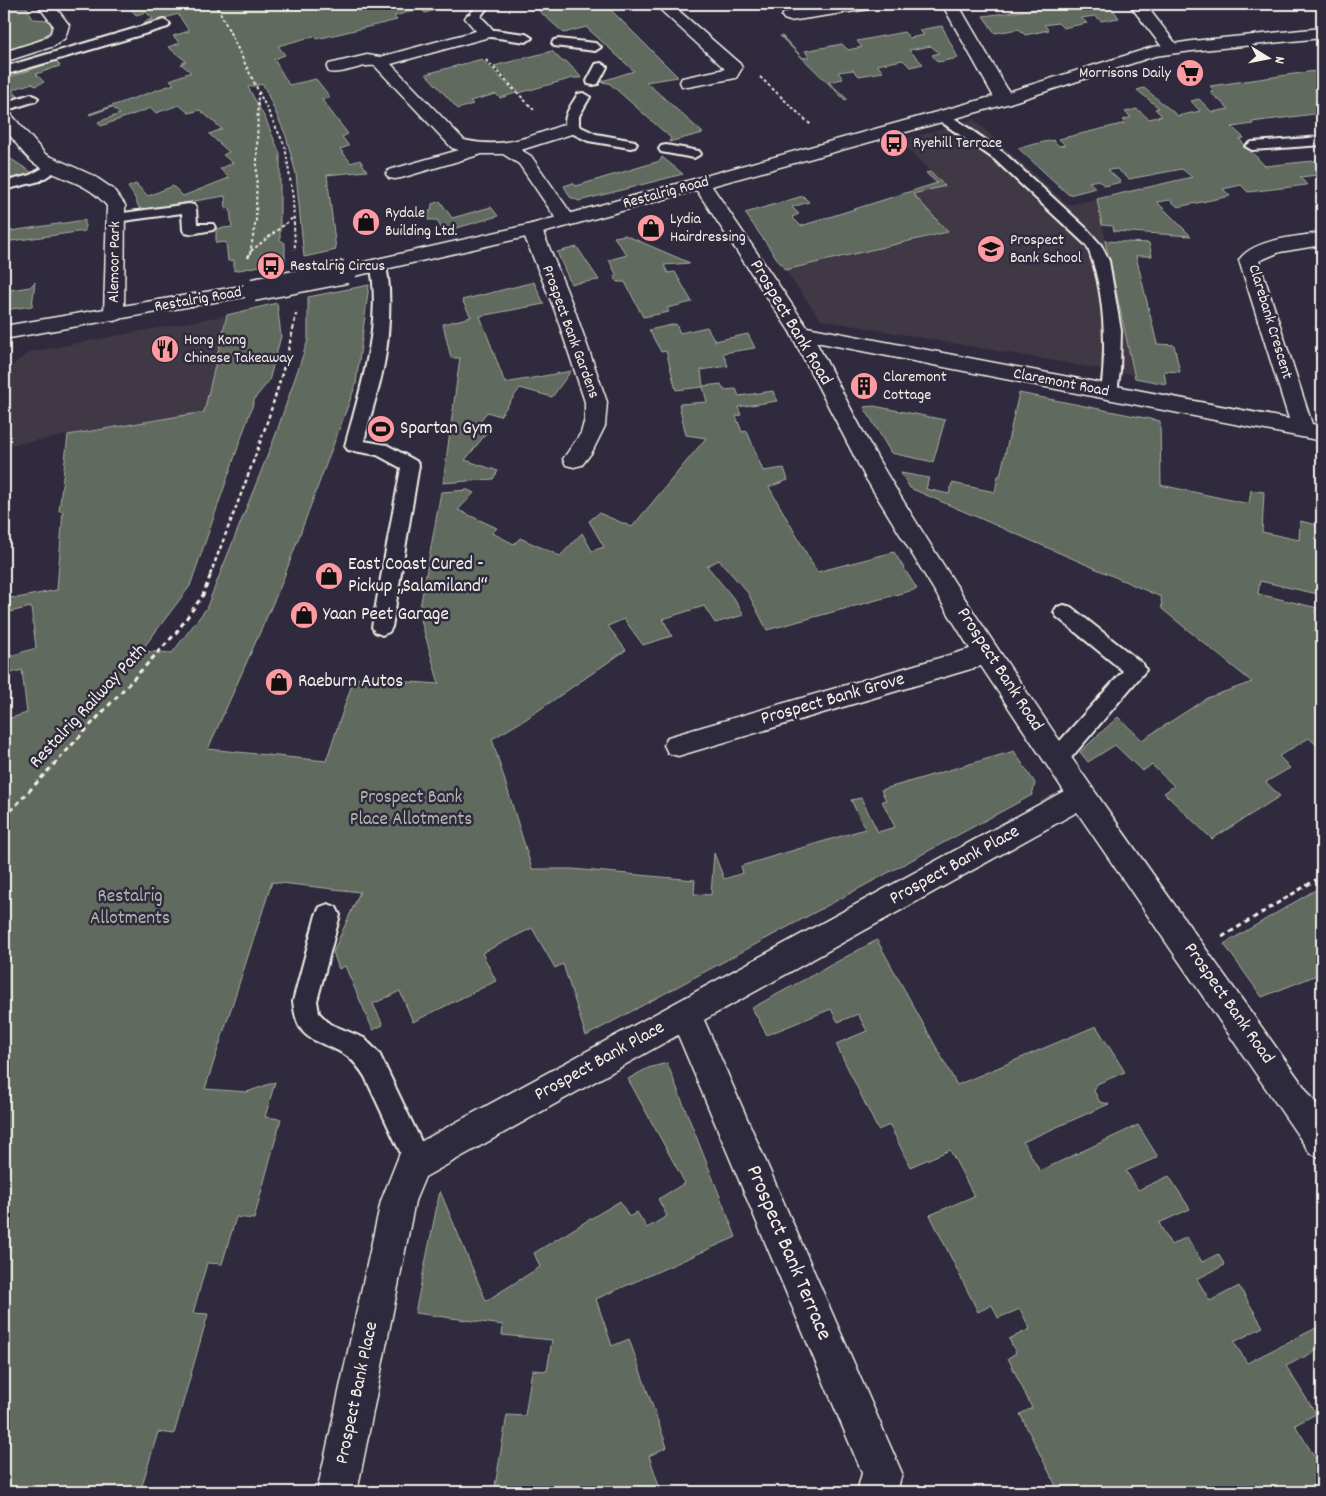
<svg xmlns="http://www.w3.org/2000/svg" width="1326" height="1496" viewBox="0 0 1326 1496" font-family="Dekko,sans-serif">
<rect width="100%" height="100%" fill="#2f2a3d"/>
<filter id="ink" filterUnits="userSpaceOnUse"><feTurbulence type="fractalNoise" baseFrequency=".02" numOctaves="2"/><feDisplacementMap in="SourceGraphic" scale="10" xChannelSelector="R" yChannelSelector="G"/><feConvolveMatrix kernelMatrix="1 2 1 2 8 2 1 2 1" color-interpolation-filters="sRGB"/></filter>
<g filter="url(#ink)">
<g fill="#403844">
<path d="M973 119 1068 205 1097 199 1134 375 821 320 785 270 947 233 912 194 944 186 900 141Z"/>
<path d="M227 315 204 412 4 446 6 375 16 362 31 352Z"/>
</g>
<g fill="#616a5e" stroke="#aaaea3">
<path d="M4 4H25L33 19 48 20 52 27C44 43 19 46 4 51Z"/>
<path d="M129 4H433L438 9 425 13 421 9 394 16 397 20 317 39 314 36 278 46 285 55 274 59 289 85 316 79 330 97 322 100 348 134 342 137 349 146 340 149 351 163 360 160 367 171 327 175 336 250 304 257 296 174 286 136 263 84 248 87 266 120 280 154V240L285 243V261L234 271V260L228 261 226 242 216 243V229L232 227 230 208 226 209 225 196 140 210 134 196 128 187 136 184 148 196 173 186 183 196 229 178 220 169 233 163 223 155 229 152 209 134 222 129 200 110 189 113 179 105 156 113 151 108 101 126 98 122 120 114 112 107 90 115 89 114 174 84 170 80 191 72 181 64 186 61 168 47 180 43 173 36 189 31 178 14 146 24 144 22 153 19 146 12 136 15 127 5Z"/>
<path d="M531 4H605L678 77 646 82 703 133 669 142 671 138 609 83 599 82 634 71 586 27 564 33Z"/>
<path d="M1042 4H1061L1063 6 1109 4 1119 18 1101 21 1095 16 1081 18 1087 23 1063 28 1058 23 1044 25 1049 30 1025 35 1019 29 995 33 983 16 1044 8Z"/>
<path d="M942 26 958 58 938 62 932 55 939 53 931 46 909 50 923 64 910 67 903 60 877 65 883 72 859 76 853 70 838 72 843 79 829 82 847 99 845 100 780 36H782L803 58 809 57 805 51 842 44 848 50 862 47 857 41 904 32 910 38 924 35 919 30Z"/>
<path d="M552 51 563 62 566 61 582 78H573L519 93 494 66Z"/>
<path d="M482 59 516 93 500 98 496 94 470 101 473 104 458 109 426 74Z"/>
<path d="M56 61 60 66 36 74 44 82 35 86 32 83 12 90 19 97 15 98 4 86V79Z"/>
<path d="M1322 70V113L1252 122 1253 124 1232 127 1244 138 1239 139 1265 166 1322 160V180L1318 175 1300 177 1307 185 1248 192 1241 185 1223 189 1230 196 1178 207 1170 200 1157 202 1191 236 1114 231 1113 226 1102 225 1097 199 1192 177 1182 169 1129 179 1117 169 1108 170 1121 182 1105 186 1098 180 1089 182 1096 188 1069 195 1018 148 1053 140 1059 146 1065 145 1059 139 1126 123 1123 120 1131 117 1125 112 1137 109 1149 119 1162 116 1155 109 1159 108 1137 90 1144 88 1178 116 1200 111 1191 101 1199 99 1212 112 1229 109 1210 92 1215 91 1210 86Z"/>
<path d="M662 157 683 174 579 201 570 197 564 186 573 183 576 186 660 161Z"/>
<path d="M11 159 34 174 4 179V167L7 166 5 161Z"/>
<path d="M930 172 945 186 913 194 948 232 785 270 745 213 803 196 809 202 792 207 799 214 792 217 801 226 937 183 926 173Z"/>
<path d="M440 201 452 218 491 207 498 216 443 232 437 220H428L429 211H431L432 204Z"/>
<path d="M85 220V231L4 242V232Z"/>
<path d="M625 235 690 263 664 265 668 273 675 272 692 302 667 308 669 312 643 317 625 282H617L614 276H617L609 260 627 255 614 237Z"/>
<path d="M1105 241 1149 243 1152 256H1136L1157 344 1174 345 1180 372 1164 371 1166 384 1135 378Z"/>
<path d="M577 247 599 280 571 284 557 252Z"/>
<path d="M35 282 32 306 4 310V291L30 287Z"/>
<path d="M534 282 544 304 480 316 505 383 571 371 552 397 520 388 500 416 487 412 477 425 489 430 465 460 498 471 493 479 443 483 460 358H451L443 324 471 317 462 300Z"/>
<path d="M369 285 356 384 281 585 208 749 326 761 354 678 439 684 419 613 441 492 468 490 474 493 458 510 497 528 492 533 514 544 520 538 560 556 582 533 592 551 604 547 589 521 599 513 632 527 706 438 686 435 679 404 707 402 703 387 676 390 666 351 661 352 649 330 676 324 680 333 707 327 715 341 748 334 755 348 723 353 728 366 701 370 703 386 721 384 724 390 736 389 739 396 773 391 777 401 738 407 741 415 736 416 742 432 747 431 763 471 784 468 788 480 769 487 817 572 894 552 917 589 767 630 748 593 719 560 707 566 734 599 744 615 715 623 704 606 663 619 672 636 643 645 624 619 608 626 626 650 526 719 492 739 532 869H572L695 880 694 894 711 895 714 853 724 879 743 873 741 866 865 829 851 800 861 798 878 832 895 827 882 801 886 800 881 790 1014 751 1035 783 1032 795 586 1036 563 964 555 968 532 928 482 953 496 981 413 1022 400 991 373 1004 383 1025 373 1030 345 966 339 969 333 952 360 892 272 882 205 1089 247 1092 275 1082 265 1117 281 1119 254 1219 236 1217 222 1264 207 1263 193 1313 208 1314 174 1434 158 1432 141 1489 157 1492H4V720L27 713 22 670 11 673 10 656 36 648 31 607 9 612V616L4 618V597L17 598 57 590 63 511H59L68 435 204 412 227 315 277 303 281 336 269 381 255 398 190 586 141 651 172 653 206 609 276 434 308 340V297Z"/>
<path d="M1019 393 1160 421 1161 485 1249 504 1251 490 1264 492 1262 532 1299 540 1300 521 1322 526V595L1260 581 1258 594 1322 609 1314 611 1322 621V628L1315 630 1322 640V750L1309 738 1279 756 1290 768 1266 782 1280 796 1212 839 1164 793 1174 786 1152 765 1142 771 1115 745 1088 762 1080 752 1118 717 1142 740 1207 698 1252 682 1162 609 1161 597 910 488 901 473 929 478 926 489 949 494 952 483 995 492 998 476H1000Z"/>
<path d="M874 406 945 420 933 462 891 453 864 407Z"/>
<path d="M1322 886V973L1262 997 1224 944Z"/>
<path d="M877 940 957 1085 1096 1026 1125 1072 1097 1084 1094 1091 1100 1102 1109 1104 1023 1142 1040 1171 1138 1125 1158 1157 1126 1171 1138 1190 1169 1176 1190 1209 1159 1223 1171 1245 1187 1237 1202 1262 1218 1254 1225 1265 1197 1279 1210 1301 1239 1286 1263 1327 1234 1342 1247 1363 1322 1325V1348L1286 1366 1316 1414 1295 1425 1322 1469V1492H1059L1020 1414 1032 1408 1008 1358 1016 1353 1009 1339 1030 1329 1020 1309 998 1318 992 1305 978 1312 930 1215 974 1196 950 1150 910 1167 890 1125 878 1130 836 1044 867 1031 858 1014 838 1022 831 1009 767 1035 752 1008Z"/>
<path d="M667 1063 736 1237 596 1299 612 1346 629 1339 667 1447 649 1456 661 1492H494L507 1415 525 1416 532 1370 547 1371 552 1340 502 1335 503 1325 415 1313 440 1191 486 1301 540 1267 534 1253 620 1201 629 1217 637 1212 647 1228 667 1216 658 1199 685 1183 628 1079 648 1068Z"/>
</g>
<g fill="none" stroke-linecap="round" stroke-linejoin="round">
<defs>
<g id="service">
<path d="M478 4H490L477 21H469L467 18Z"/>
<path d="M164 20 170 24 168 27 4 75V67Z"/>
<path d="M487 29 526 34 532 38 526 42 483 36 481 33Z"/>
<path d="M558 39 595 43 601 47 595 51 554 46 552 43 554 40Z"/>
<path d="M601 63 607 67 598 84 593 85 588 84 587 81 596 64Z"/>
<path d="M583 93 590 97 579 116V126L596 134 635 141 637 144 635 147 630 148 588 141 567 131C561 118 571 105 578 94Z"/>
<path d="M31 94 38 98 36 101 4 111V103Z"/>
<path d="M942 112 947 113 1004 153 1086 228 1101 245 1109 261 1121 331 1120 371 1117 392 1115 396 1109 398 1103 396 1101 392C1107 348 1105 288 1087 246L994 159 937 119 935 116 937 113Z"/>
<path d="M1322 137V145L1252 150 1245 146 1252 142Z"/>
<path d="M666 145 699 151 701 154 694 158 661 152 659 149 661 146Z"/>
<path d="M54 162 59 163 61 166 59 169 40 181 4 190V182L30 175Z"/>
<path d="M189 204 194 205 196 208 197 224H213L215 227 213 230 190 234 185 233 183 230 182 213 116 222 111 221 109 218 111 215 116 214Z"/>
<path d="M378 259 383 261C393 275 389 333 386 352 382 382 371 412 364 441L387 445 416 461 419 465 392 627 389 632 382 635 375 632 372 627 401 468 377 455 348 450 345 446C360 391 383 320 370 264L373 261Z"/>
<path d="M1064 605 1071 607 1143 664 1146 670 1065 765 1057 768 1049 765 1046 759 1049 753 1123 671 1057 617 1054 612 1057 607Z"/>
<path d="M328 904 336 907 340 915 317 1001 319 1013 330 1024 364 1038 379 1053 431 1162 427 1171 418 1175 409 1171 365 1077C360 1069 354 1061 347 1056 317 1036 298 1047 293 1001L316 915 320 907Z"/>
</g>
<g id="minor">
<path d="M37 4H53L69 25 65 38 54 46 4 62V52L42 40 51 33 53 25Z"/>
<path d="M654 4H671L740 64 742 68 736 78 688 87 682 86 680 82 682 78 725 69Z"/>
<path d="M840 4H877L874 7 869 9 790 21 784 19 782 16 784 13 790 11Z"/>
<path d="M942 4H958L1013 99 1010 103H998L995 99Z"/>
<path d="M1129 4H1145L1180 49 1178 52H1166Z"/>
<path d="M473 13C482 16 490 25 495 33L493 36 391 64 464 140C505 149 527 137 566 124L572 123 578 124 581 128 578 132 521 150 531 156 575 219 573 223 566 225 559 223 519 164 503 154H482L401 178 395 179 389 178 386 174 389 170 459 150 452 148 375 66C359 64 344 75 329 72L327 68 329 64 367 55 380 57 476 31 465 18 467 15Z"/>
<path d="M4 112 10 113 45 154 94 176 113 189 125 205 124 315 121 319 114 321 107 319 104 315 107 206C86 180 59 180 34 163 23 155 13 138 4 128Z"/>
<path d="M701 177 707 179 807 327 1289 419 1239 260C1253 239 1299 236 1322 233V245L1280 252 1259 261 1312 424 1322 426V441L816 342C840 386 862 433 888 476 1021 696 1174 903 1322 1112V1158L1310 1153 1077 812 704 1020 902 1473 897 1492H857L862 1473 678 1035 425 1177 415 1201 357 1492H317L381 1201 400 1153 1064 791 981 666 678 756 668 753 664 745 668 737 970 649 865 477 790 332 692 183 695 179Z"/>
<path d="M532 224 539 226 542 230 575 311 607 402 605 426 592 452 582 465 574 467 566 465 563 459 581 433 585 419V402L555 311 522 230 525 226Z"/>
</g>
<g id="tertiary">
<path d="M1322 28V38L1192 51 1155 56 1010 103 539 234 346 278 339 276 336 272 339 268 346 266 528 225 998 95 1153 47 1192 41Z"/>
<path d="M253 284 260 286 263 290 260 294 4 339V326Z"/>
</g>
</defs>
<use href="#service" stroke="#f4f1e8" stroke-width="4"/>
<use href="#minor" stroke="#f4f1e8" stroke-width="3"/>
<use href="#tertiary" stroke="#f4f1e8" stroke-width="3"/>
<g stroke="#f4f1e8" stroke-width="2" stroke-dasharray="3 2.5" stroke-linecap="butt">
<path d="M213 4 220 12 285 146 293 198 295 250"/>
<path d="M486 60 535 111"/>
<path d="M760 77 811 125"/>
<path d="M251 251 294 217"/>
<path d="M250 254 256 220 258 93"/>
</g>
<g stroke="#f4f1e8" stroke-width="2.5" stroke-dasharray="4 3" stroke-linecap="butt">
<path d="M248 258 250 253"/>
<path d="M210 575C242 490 279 404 296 314"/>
</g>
<g stroke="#f4f1e8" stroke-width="3" stroke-dasharray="5 4" stroke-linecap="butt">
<path d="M4 818 176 633 203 595 211 574"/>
<path d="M1222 937 1322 876"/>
</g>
<use href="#service" fill="#2f2a3d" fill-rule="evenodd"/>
<use href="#minor" fill="#2f2a3d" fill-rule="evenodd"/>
<use href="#tertiary" fill="#2f2a3d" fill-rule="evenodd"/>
<defs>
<path id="tertiary-bridge" d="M253 290 346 272"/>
</defs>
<use href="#tertiary-bridge" stroke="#f4f1e8" stroke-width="25" stroke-linecap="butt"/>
<use href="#tertiary-bridge" stroke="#2f2a3d" stroke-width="22"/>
</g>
</g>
<defs>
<symbol id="supermarket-disc" viewBox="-11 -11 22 22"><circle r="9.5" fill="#ff9aa2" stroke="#2f2a3d"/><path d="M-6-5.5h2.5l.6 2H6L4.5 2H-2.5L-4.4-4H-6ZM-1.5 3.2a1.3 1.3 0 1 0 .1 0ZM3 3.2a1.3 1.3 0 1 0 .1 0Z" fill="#111"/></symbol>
<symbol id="bus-disc" viewBox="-11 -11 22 22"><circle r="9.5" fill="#ff9aa2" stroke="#2f2a3d"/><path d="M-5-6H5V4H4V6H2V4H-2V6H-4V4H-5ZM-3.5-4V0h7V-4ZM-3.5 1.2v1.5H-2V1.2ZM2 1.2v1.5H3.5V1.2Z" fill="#111"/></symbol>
<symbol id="shop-disc" viewBox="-11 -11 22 22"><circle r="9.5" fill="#ff9aa2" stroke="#2f2a3d"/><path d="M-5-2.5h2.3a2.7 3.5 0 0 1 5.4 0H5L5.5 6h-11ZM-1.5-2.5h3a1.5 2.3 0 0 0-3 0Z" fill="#111"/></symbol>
<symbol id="school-disc" viewBox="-11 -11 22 22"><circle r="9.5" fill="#ff9aa2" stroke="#2f2a3d"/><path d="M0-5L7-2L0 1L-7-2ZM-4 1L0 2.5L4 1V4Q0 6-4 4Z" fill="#111"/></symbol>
<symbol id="restaurant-disc" viewBox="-11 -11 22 22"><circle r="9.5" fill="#ff9aa2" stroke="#2f2a3d"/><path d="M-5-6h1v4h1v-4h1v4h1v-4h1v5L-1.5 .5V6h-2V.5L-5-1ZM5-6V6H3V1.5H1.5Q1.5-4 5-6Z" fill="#111"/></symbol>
<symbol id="building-disc" viewBox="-11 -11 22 22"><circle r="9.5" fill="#ff9aa2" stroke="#2f2a3d"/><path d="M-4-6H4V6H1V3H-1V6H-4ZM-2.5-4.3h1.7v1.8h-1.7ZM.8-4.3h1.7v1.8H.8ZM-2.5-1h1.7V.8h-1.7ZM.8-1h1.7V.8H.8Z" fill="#111"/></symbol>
<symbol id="stadium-disc" viewBox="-11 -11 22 22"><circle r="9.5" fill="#ff9aa2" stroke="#2f2a3d"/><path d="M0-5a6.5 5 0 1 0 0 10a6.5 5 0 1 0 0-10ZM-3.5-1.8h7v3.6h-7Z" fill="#111"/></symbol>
</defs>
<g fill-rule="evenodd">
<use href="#supermarket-disc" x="1174" y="57" width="32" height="32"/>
<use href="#bus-disc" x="878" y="127" width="32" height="32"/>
<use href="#shop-disc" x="350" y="206" width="32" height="32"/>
<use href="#shop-disc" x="635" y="212" width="32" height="32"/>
<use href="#school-disc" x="975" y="233" width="32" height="32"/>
<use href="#bus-disc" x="255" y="250" width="32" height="32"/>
<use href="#restaurant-disc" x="149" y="333" width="32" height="32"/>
<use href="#building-disc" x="848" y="370" width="32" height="32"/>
<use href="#stadium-disc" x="365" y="413" width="32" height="32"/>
<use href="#shop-disc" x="313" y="560" width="32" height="32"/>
<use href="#shop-disc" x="288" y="599" width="32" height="32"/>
<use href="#shop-disc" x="263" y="666" width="32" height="32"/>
</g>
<g text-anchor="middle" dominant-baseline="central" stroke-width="5" stroke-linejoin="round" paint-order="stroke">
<g font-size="16" fill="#f4f1e8" stroke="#2f2a3d" text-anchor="start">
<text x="1171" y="73" text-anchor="end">Morrisons Daily</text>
<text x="913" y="143">Ryehill Terrace</text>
<text x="385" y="213">Rydale<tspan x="385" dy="18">Building Ltd.</tspan></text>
<text x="670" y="219">Lydia<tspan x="670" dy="18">Hairdressing</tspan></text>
<text x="1010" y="240">Prospect<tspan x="1010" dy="18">Bank School</tspan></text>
<text x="290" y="266">Restalrig Circus</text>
<text x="184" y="340">Hong Kong<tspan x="184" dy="18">Chinese Takeaway</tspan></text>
<text x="883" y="377">Claremont<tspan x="883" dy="18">Cottage</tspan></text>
</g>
<g font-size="16" fill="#f4f1e8" stroke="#2f2a3d">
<text transform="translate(666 193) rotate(-15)">Restalrig Road</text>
<text transform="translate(115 262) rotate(-89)">Alemoor Park</text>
<text transform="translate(198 300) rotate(-10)">Restalrig Road</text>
<text transform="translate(1270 322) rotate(73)">Clarebank Crescent</text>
<text transform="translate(570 332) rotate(70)">Prospect Bank Gardens</text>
<text transform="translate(1061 383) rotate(11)">Claremont Road</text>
</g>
<g font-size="19" fill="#f4f1e8" stroke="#2f2a3d">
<text transform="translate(790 323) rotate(59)">Prospect Bank Road</text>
<text transform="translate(999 670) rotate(57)">Prospect Bank Road</text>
<text transform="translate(833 700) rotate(-16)">Prospect Bank Grove</text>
<text transform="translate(89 707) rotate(-47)">Restalrig Railway Path</text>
<text transform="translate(955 866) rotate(-29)">Prospect Bank Place</text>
<text transform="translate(1228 1004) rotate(55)">Prospect Bank Road</text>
<text transform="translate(600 1062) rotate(-29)">Prospect Bank Place</text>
<text transform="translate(358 1393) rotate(-78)">Prospect Bank Place</text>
</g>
<g font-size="19" fill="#f4f1e8" stroke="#2f2a3d" text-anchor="start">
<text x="400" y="429">Spartan Gym</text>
<text x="348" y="565">East Coast Cured -<tspan x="348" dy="22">Pickup „Salamiland“</tspan></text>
<text x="323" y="615">Yaan Peet Garage</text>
<text x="298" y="682">Raeburn Autos</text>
</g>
<g font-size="19" fill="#b2b4aa" stroke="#2f2a3d">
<text x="411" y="798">Prospect Bank<tspan x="411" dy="22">Place Allotments</tspan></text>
<text x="130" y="897">Restalrig<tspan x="130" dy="22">Allotments</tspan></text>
</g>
<g font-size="22" fill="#f4f1e8" stroke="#2f2a3d">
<text transform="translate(788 1253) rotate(67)">Prospect Bank Terrace</text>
</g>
</g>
<rect width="1326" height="1496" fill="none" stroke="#2f2a3d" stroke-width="20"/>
<rect x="10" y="10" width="1306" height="1476" fill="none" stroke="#f4f1e8" stroke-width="2" filter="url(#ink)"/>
<g transform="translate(1268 58) rotate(100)" stroke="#2f2a3d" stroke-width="4" paint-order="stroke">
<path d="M0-4L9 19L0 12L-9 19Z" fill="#f4f1e8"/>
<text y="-8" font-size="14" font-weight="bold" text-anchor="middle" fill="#f4f1e8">N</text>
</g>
</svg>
